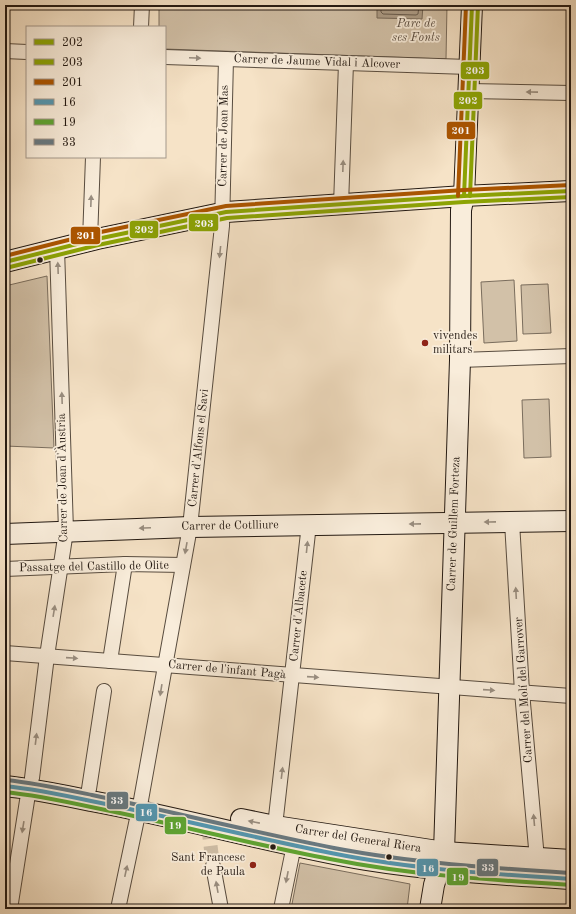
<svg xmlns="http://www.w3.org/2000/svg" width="576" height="914" viewBox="0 0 576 914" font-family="'Old Standard TT',serif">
<rect width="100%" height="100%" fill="#f6e3c7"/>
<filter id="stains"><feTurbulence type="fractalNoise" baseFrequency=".005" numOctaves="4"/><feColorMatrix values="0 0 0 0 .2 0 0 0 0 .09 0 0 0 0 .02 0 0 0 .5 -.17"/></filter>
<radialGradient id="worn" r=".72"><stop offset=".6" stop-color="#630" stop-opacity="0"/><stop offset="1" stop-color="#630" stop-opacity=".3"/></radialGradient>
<g fill="#d2c1a8" stroke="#7a6d5d">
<path d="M159 5H447L446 59 165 49V27H159Z"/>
<path d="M47 276 54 448 5 446V286Z"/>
<path d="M514 280 517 341 484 343 481 282Z"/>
<path d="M548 284 551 333 523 334 521 285Z"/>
<path d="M549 399 551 457 524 458 522 400Z"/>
<path d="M300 863 410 884 407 909H291Z"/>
</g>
<path fill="#ae9e89" stroke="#766959" d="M377 5H423L422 19 377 18Z"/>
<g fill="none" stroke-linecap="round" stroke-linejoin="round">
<path stroke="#685c4e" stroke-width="1" d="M381 5V12L383 14 416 15 418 14 419 5"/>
<path stroke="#ccbba3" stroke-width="14" stroke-dasharray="14 7" stroke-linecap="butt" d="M208 825 213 866"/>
<defs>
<g id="street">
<path d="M141 27 142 5"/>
<path d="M5 51 27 52"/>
<path d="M165 57 469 67"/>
<path d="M469 91 571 93"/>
<path d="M341 205 346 63"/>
<path d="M90 240 93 157"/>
<path d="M460 360 571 356"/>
<path d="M512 522 522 692 537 859"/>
<path d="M5 569 125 564 183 565"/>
<path d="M5 653 571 696"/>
<path d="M110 661 125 564"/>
<path d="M32 778 47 656 66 531 57 248"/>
<path d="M89 789 104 691"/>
<path d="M275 826 309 524"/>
<path d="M213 866 221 909"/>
<path d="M10 909 29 788"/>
<path d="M118 909 141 800 190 527 222 226 226 59"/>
<path d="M281 909 294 845"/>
</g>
<g id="secondary">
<path d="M5 262 97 239 226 212 464 196 571 191"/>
<path d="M5 534 190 527 571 521"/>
<path d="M5 786C34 789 63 795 91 801 183 818 274 844 366 860 434 871 503 875 571 879"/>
<path d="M241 819 275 826 444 852 571 860"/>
<path d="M430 909 434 885 444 852 460 360 461 210 464 196 472 5"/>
</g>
</defs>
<use href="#street" stroke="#584c3f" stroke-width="16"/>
<use href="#secondary" stroke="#231912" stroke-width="22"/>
<use href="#street" stroke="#f9eddb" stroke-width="14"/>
<use href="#secondary" stroke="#f9eddb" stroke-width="20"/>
<defs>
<g id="bus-1">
<path d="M464 196 472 5"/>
<path d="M5 262 97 239 226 212 464 196 571 191"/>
</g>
<g id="bus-2">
<path d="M470 196 478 5"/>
<path d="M6 268 98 245 227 218 464 202 571 197"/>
</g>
<g id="bus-3">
<path d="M458 196 466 5"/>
<path d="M5 256 96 233 226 206 464 190 571 185"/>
</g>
<path id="bus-4" d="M5 786C34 789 63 795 91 801 171 817 251 837 331 853 410 869 490 874 571 879"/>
<path id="bus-5" d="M5 792C34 795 63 801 91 807 171 823 250 844 330 859 410 875 490 880 571 885"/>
<path id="bus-6" d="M6 780C35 783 63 789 92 795 173 812 253 832 334 848 412 863 492 868 571 873"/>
</defs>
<use href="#bus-1" stroke="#f9eddb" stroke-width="7"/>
<use href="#bus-2" stroke="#f9eddb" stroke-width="7"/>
<use href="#bus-3" stroke="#f9eddb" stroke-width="7"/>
<use href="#bus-4" stroke="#f9eddb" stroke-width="7"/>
<use href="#bus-5" stroke="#f9eddb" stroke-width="7"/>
<use href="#bus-6" stroke="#f9eddb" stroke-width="7"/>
<use href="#bus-1" stroke="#8ca304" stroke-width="4"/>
<use href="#bus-2" stroke="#8ca304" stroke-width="4"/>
<use href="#bus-3" stroke="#ab5500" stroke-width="4"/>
<use href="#bus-4" stroke="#5496af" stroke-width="4"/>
<use href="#bus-5" stroke="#5ea532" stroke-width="4"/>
<use href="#bus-6" stroke="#687981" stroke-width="4"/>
</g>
<defs><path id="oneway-solid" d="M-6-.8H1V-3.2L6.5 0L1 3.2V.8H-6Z"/></defs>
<g fill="#998e81">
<use href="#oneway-solid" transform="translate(195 58) rotate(2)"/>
<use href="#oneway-solid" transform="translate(532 92) rotate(-179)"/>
<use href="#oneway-solid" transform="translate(343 166) rotate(-88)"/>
<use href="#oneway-solid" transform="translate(91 201) rotate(-88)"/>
<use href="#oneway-solid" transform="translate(220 252) rotate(96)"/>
<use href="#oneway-solid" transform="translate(58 268) rotate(-92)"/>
<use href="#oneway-solid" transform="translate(62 398) rotate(-92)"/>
<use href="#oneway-solid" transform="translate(490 522) rotate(179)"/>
<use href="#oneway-solid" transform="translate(415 524) rotate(179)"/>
<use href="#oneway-solid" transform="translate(145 528) rotate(178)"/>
<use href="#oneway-solid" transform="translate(307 547) rotate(-84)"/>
<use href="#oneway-solid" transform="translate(186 548) rotate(100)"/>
<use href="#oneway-solid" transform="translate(516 593) rotate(-93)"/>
<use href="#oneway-solid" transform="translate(54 611) rotate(-81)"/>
<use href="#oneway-solid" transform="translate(72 658) rotate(4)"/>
<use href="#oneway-solid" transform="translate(313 677) rotate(4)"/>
<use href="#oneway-solid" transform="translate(161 690) rotate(99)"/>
<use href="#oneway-solid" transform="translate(489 690) rotate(4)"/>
<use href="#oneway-solid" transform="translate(36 739) rotate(-83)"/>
<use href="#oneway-solid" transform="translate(282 773) rotate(-83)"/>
<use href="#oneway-solid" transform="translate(534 820) rotate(-95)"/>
<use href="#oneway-solid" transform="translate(254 822) rotate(-169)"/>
<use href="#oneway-solid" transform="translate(23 827) rotate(99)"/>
<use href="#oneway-solid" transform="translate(126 871) rotate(-78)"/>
<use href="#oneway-solid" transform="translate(287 877) rotate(101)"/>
<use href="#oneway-solid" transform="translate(217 887) rotate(-100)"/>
</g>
<g fill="#231912" stroke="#f9eddb" stroke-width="1.5">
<circle cx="40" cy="260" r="3.5"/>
<circle cx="273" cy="847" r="3.5"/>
<circle cx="389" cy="857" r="3.5"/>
</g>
<g fill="#8f2418" stroke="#f9eddb" stroke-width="1.5">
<circle cx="425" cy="343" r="4"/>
<circle cx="253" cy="865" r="4"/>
</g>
<g text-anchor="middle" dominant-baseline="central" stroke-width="3.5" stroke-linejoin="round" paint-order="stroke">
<g font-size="12" font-style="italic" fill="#584b3f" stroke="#f9eddb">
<text x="416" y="24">Parc de<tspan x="416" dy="14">ses Fonts</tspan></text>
</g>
<g font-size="12" fill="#231912" stroke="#f9eddb">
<text transform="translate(317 62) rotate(2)">Carrer de Jaume Vidal i Alcover</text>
<text transform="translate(224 136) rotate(-89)">Carrer de Joan Mas</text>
<text transform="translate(199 448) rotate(-84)">Carrer d'Alfons el Savi</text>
<text transform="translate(63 478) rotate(-91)">Carrer de Joan d'Àustria</text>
<text transform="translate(454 524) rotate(-88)">Carrer de Guillem Forteza</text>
<text transform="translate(230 526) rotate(-1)">Carrer de Cotlliure</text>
<text transform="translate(94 567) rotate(-1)">Passatge del Castillo de Olite</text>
<text transform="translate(299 616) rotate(-84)">Carrer d'Albacete</text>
<text transform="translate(227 670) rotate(5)">Carrer de l'infant Pagà</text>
<text transform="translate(524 690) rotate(-94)">Carrer del Molí del Garrover</text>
<text transform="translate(358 839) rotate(9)">Carrer del General Riera</text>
</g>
<g font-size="12" fill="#231912" stroke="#f9eddb" text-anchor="start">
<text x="433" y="336">vivendes<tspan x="433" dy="14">militars</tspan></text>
<text x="245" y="858" text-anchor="end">Sant Francesc<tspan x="245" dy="14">de Paula</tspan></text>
</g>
</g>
<g stroke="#f9eddb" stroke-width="1.5">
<rect x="460" y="61" width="30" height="19" rx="4" fill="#8ca304"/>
<rect x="453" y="91" width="30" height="19" rx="4" fill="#8ca304"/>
<rect x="446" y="121" width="30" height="19" rx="4" fill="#ab5500"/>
<rect x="188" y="213" width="31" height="19" rx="4" fill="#8ca304"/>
<rect x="129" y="220" width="30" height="19" rx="4" fill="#8ca304"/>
<rect x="70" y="226" width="31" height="19" rx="4" fill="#ab5500"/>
<rect x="106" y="791" width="23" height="19" rx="4" fill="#687981"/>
<rect x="135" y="803" width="23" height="19" rx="4" fill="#5496af"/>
<rect x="164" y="816" width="23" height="19" rx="4" fill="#5ea532"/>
<rect x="476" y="858" width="23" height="19" rx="4" fill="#687981"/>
<rect x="416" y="858" width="23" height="19" rx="4" fill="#5496af"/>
<rect x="446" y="867" width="23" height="19" rx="4" fill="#5ea532"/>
</g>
<g font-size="11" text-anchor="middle" font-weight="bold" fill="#fff">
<text x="475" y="74">203</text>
<text x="468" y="104">202</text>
<text x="461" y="134">201</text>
<text x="204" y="227">203</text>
<text x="144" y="233">202</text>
<text x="86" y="239">201</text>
<text x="117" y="804">33</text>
<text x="146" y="816">16</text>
<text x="175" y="829">19</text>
<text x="488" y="871">33</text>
<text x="428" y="872">16</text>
<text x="458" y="881">19</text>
</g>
<rect width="576" height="914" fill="none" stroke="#f6e3c7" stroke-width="20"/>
<rect x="6" y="6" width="564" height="902" fill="none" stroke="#231912" stroke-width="2"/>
<rect x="10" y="10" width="556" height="894" fill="none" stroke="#231912"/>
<rect x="26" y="26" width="140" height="132" fill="#f9eddb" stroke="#a3988b"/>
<rect x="34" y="39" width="20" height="6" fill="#8ca304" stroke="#a3988b"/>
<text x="62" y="46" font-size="12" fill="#231912">202</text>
<rect x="34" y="59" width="20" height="6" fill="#8ca304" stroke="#a3988b"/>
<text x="62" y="66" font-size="12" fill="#231912">203</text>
<rect x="34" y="79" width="20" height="6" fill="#ab5500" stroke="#a3988b"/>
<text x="62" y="86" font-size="12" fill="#231912">201</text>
<rect x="34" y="99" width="20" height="6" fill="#5496af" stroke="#a3988b"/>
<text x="62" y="106" font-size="12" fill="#231912">16</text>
<rect x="34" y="119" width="20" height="6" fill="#5ea532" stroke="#a3988b"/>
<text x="62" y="126" font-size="12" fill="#231912">19</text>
<rect x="34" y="139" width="20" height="6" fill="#687981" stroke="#a3988b"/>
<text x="62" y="146" font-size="12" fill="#231912">33</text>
<rect width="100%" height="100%" filter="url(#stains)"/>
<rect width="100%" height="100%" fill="url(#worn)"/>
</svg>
